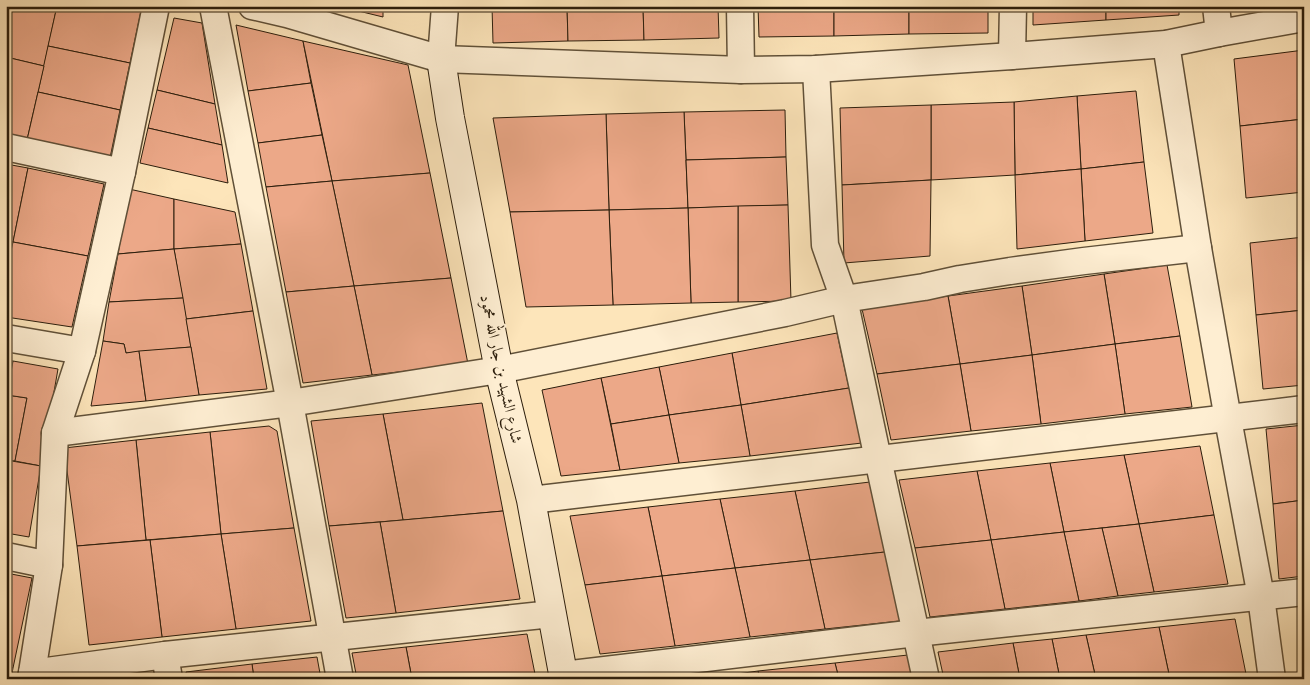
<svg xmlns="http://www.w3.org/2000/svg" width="1310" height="685" viewBox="0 0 1310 685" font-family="Cardo,Amiri,serif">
<rect width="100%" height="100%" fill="#fde5ba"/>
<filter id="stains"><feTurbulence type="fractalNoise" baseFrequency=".004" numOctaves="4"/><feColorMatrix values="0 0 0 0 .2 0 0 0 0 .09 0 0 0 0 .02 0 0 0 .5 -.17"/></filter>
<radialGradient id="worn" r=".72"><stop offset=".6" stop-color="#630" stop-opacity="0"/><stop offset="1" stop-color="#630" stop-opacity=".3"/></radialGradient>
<g fill="#eca888" stroke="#2c1e0c">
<path d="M6 6H57L44 66 6 57Z"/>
<path d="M57 6H123L141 11 130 63 48 46Z"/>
<path d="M338 6H383V17Z"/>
<path d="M492 6H567L568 41 493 43Z"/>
<path d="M567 6H643L644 40 568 41Z"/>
<path d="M643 6H718L719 38 644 40Z"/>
<path d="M758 6H834V36L759 37Z"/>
<path d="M834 6H909V34L834 36Z"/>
<path d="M909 6H988V33L909 34Z"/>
<path d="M1033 6H1106V20L1033 25Z"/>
<path d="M1106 6H1179V15L1106 20Z"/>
<path d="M174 18 202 23 215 104 157 90Z"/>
<path d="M236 25 303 41 311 83 248 91Z"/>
<path d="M303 41 408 65 430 173 332 181Z"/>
<path d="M48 46 130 63 120 110 38 92Z"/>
<path d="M1304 50V119L1240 126 1234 59Z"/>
<path d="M6 57 44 66 27 140 6 135Z"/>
<path d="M311 83 322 135 258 143 248 91Z"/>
<path d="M157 90 215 104 222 145 148 128Z"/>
<path d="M1136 91 1144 162 1081 169 1077 96Z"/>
<path d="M38 92 120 110 110 158 27 140Z"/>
<path d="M1077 96 1081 169 1015 175 1014 102Z"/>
<path d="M1014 102 1015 175 931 180V105Z"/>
<path d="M931 105V180L842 185 840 108Z"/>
<path d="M785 110 786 157 686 160 684 112Z"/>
<path d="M684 112 688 208 609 210 606 114Z"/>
<path d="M606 114 609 210 510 212 493 118Z"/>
<path d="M1304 119V192L1246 198 1240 126Z"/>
<path d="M148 128 222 145 228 183 140 163Z"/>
<path d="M322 135 332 181 266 187 258 143Z"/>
<path d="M786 157 788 205 688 208 686 160Z"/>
<path d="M1144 162 1153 233 1085 241 1081 169Z"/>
<path d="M6 164 28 168 13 242 6 241Z"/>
<path d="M28 168 104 184 88 256 13 242Z"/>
<path d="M1081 169 1085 241 1017 249 1015 175Z"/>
<path d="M430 173 451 278 354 286 332 181Z"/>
<path d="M931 180 930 256 844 263 842 185Z"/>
<path d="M332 181 354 286 286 292 266 187Z"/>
<path d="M129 189 174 199V249L118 254Z"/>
<path d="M174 199 235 212 241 244 174 249Z"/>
<path d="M788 205 791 301 738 302V206Z"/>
<path d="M738 206V302L691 303 688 208Z"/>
<path d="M688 208 691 303 613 305 609 210Z"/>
<path d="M609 210 613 305 526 307 510 212Z"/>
<path d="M1304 237V310L1256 315 1250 243Z"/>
<path d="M6 241 13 242 6 274Z"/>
<path d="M13 242 88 256 72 327 6 317V274Z"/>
<path d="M241 244 253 311 186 319 174 249Z"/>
<path d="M174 249 183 298 109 302 118 254Z"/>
<path d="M1167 265 1180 336 1115 344 1104 274Z"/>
<path d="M1104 274 1115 344 1032 355 1022 286Z"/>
<path d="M451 278 468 364 372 375 354 286Z"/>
<path d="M354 286 372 375 303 383 286 292Z"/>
<path d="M1022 286 1032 355 960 364 948 296Z"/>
<path d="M948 296 960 364 877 374 862 309Z"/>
<path d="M183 298 191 347 126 353 124 344 103 341 109 302Z"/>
<path d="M1304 310V385L1263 389 1256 315Z"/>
<path d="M253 311 267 389 199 395 186 319Z"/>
<path d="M837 333 849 388 741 405 732 353Z"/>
<path d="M1180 336 1192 407 1125 414 1115 344Z"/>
<path d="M103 341 124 344 126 353 139 351 146 401 91 406Z"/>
<path d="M1115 344 1125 414 1041 424 1032 355Z"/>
<path d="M191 347 199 395 146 401 139 351Z"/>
<path d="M732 353 741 405 669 415 659 367Z"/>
<path d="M1032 355 1041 424 971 431 960 364Z"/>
<path d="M6 360 13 361 7 395 27 398 15 461 6 460Z"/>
<path d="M13 361 58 369 41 466 15 461 27 398 7 395Z"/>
<path d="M960 364 971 431 891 440 877 374Z"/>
<path d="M659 367 669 415 611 424 601 378Z"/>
<path d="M601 378 620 470 561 476 542 390Z"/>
<path d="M849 388 862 443 750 456 741 405Z"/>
<path d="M482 403 503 511 403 520 383 414Z"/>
<path d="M741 405 750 456 679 463 669 415Z"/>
<path d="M383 414 403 520 329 526 311 421Z"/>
<path d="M669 415 679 463 620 470 611 424Z"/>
<path d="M1304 425V500L1273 504 1266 429Z"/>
<path d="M269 426 277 431 294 528 221 534 210 432Z"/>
<path d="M210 432 221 534 146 540 136 440Z"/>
<path d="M136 440 146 540 77 546 64 448Z"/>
<path d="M1200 446 1214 515 1139 524 1124 455Z"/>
<path d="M1124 455 1139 524 1064 532 1050 463Z"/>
<path d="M6 460 41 466 29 537 6 533Z"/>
<path d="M1050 463 1064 532 991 540 977 471Z"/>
<path d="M977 471 991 540 915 548 899 480Z"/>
<path d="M870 482 885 552 810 560 795 491Z"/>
<path d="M795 491 810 560 735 568 720 499Z"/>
<path d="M720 499 735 568 662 576 648 507Z"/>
<path d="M1304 500V576L1279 579 1273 504Z"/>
<path d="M648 507 662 576 585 585 570 516Z"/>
<path d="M503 511 520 599 396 613 380 522Z"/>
<path d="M1214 515 1228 584 1154 592 1139 524Z"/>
<path d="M380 522 396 613 346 618 329 526Z"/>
<path d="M1139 524 1154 592 1118 596 1102 528Z"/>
<path d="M294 528 311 621 236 629 221 534Z"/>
<path d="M1102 528 1118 596 1079 601 1064 532Z"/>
<path d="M1064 532 1079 601 1005 609 991 540Z"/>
<path d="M221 534 236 629 162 637 150 540Z"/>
<path d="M150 540 162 637 89 645 77 546Z"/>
<path d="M991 540 1005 609 930 617 915 548Z"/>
<path d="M885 552 900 621 825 629 810 560Z"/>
<path d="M810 560 825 629 750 637 735 568Z"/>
<path d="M735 568 750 637 675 646 662 576Z"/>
<path d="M6 573 32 578 13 668 6 666Z"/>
<path d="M662 576 675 646 600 654 585 585Z"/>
<path d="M1235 619 1247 679H1170L1159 627Z"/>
<path d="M1159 627 1170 679H1096L1086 635Z"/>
<path d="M527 634 536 679H412L406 647Z"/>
<path d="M1086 635 1096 679H1060L1052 639Z"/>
<path d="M1052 639 1060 679H1020L1013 643Z"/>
<path d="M1013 643 1020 679H944L938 652Z"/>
<path d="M406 647 412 679H357L352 653Z"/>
<path d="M908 655 913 679H839L835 663Z"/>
<path d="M317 657 321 679H254L252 664Z"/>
<path d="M835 663 839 679H760L758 671Z"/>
<path d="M252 664 254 679H187L186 672Z"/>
<path d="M6 666 13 668 11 679H6Z"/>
<path d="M758 671 760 679H724L723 676Z"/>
</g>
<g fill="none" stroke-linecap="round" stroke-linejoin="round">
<defs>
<g id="street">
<path d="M213 6 290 403 340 679"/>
<path d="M252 6 287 14 441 59 741 70 816 69 1012 56 1166 44 1219 33 1304 18"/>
<path d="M740 6 741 70"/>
<path d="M1216 6 1219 33"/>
<path d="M1166 44 1198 248 1228 419 1261 597 1272 679"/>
<path d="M1012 56 1013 6"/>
<path d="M441 59 445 6"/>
<path d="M816 69 825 245 844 299 878 459 926 679"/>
<path d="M6 147 122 172"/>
<path d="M6 338 82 351"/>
<path d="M55 433 290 403 499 370 785 313 844 299 924 287 960 279 1010 271 1084 261 1198 248"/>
<path d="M531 500 1304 409"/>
<path d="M6 556 49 565"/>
<path d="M165 655 169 679"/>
<path d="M32 673 165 655 552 614"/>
<path d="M563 675 916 633 1304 592"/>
<path d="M31 679 49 565 55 433 82 351 122 172 156 6"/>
</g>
<path id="secondary" d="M441 59 450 118 499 370 531 500 564 679"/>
</defs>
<use href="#street" stroke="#605038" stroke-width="29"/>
<use href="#secondary" stroke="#2c1e0c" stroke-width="30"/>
<use href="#street" stroke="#feeed2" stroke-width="26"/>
<use href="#secondary" stroke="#feeed2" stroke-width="28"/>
</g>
<g text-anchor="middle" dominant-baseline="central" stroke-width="4" stroke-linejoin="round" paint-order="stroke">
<g font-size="16" fill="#2c1e0c" stroke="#feeed2">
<text transform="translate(501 369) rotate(78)">شارع الشهيد بن جار الله محمود</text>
</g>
</g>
<rect width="1310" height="685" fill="none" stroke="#fde5ba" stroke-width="25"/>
<rect x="8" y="8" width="1295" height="670" fill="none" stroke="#2c1e0c" stroke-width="2.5"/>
<rect x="12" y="12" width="1285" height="660" fill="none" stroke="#2c1e0c"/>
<rect width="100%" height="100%" filter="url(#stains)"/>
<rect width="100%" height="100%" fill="url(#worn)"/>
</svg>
